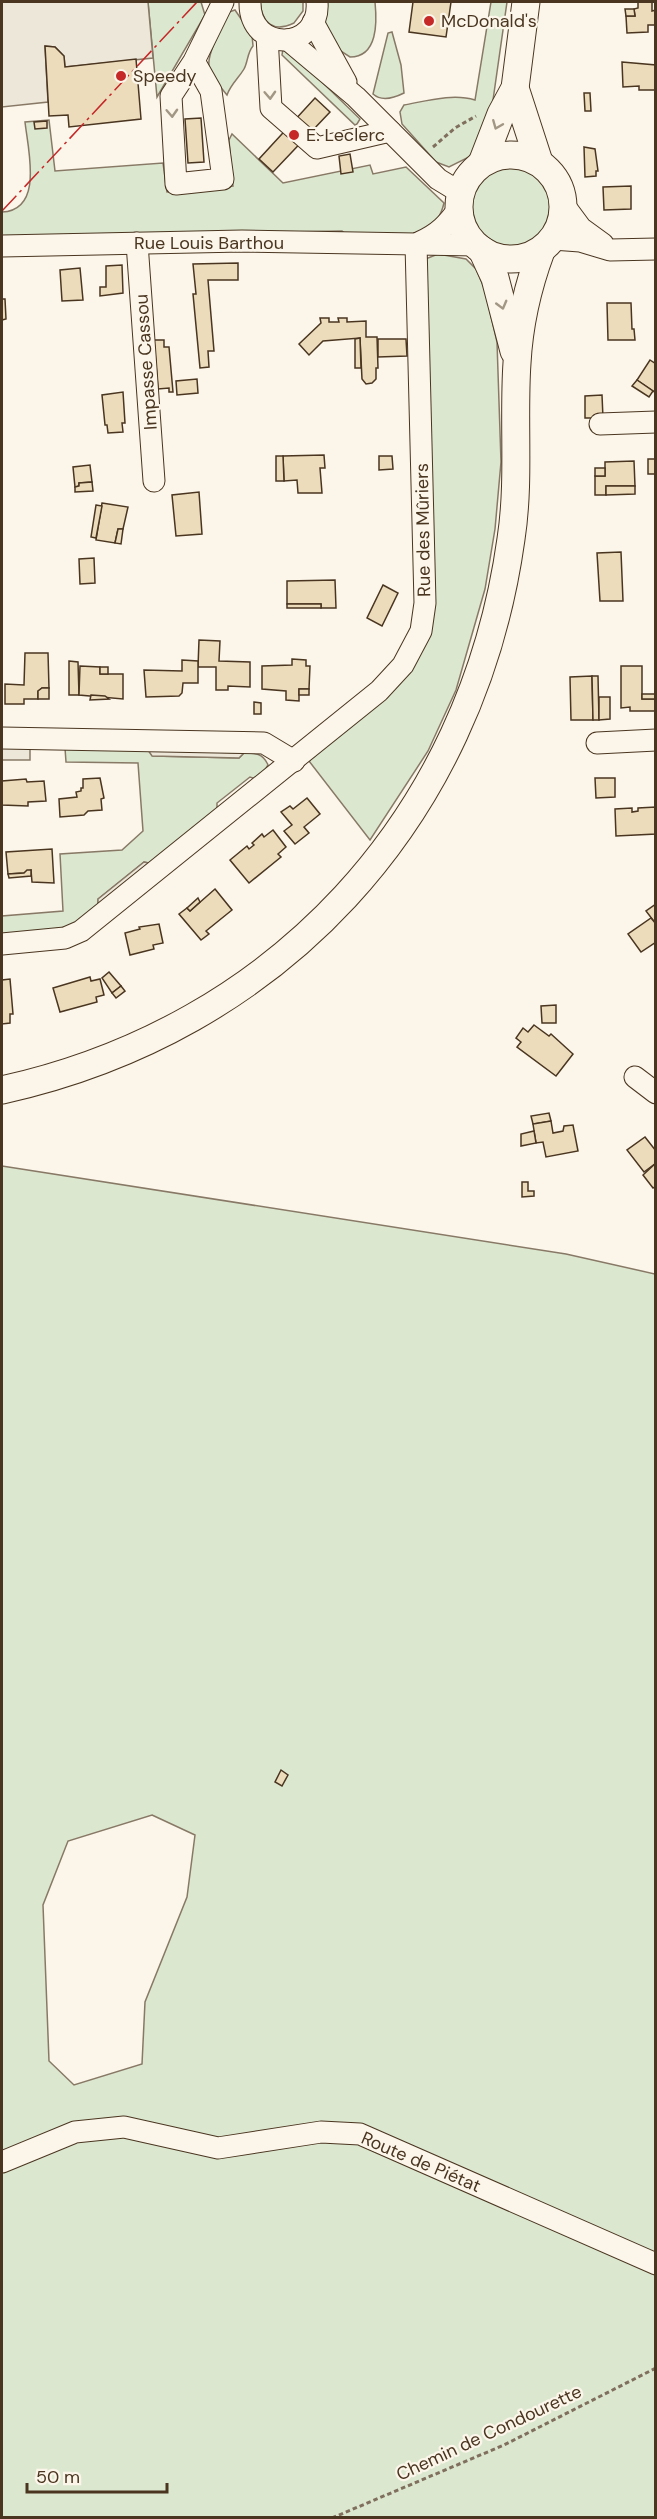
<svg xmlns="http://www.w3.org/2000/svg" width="657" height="2519" viewBox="0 0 657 2519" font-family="'DM Sans',sans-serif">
<rect width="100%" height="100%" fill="#fbf6e9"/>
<g fill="#dce7d0" stroke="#887966" stroke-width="1.5" fill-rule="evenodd">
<path d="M148 2H201L205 15 157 97Z"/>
<path d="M260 2H303V11L294 23C273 33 262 23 260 2Z"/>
<path d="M325 2H375C377 22 378 57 350 57L336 48 322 30Z"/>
<path d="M491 2H507L488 135 471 156 449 167 436 162 402 124 400 112 404 105C426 101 453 93 475 100Z"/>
<path d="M235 10 252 35 253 46C247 53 248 62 244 69 238 79 231 84 227 95 221 87 210 76 209 66 207 54 223 23 229 12Z"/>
<path d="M392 32 401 65 404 93C394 98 382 102 373 94L388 33Z"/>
<path d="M283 49H288L360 119 357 124 355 125 282 55Z"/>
<path d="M49 120 55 171 163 163 167 192 233 186 229 140 232 134 283 183 370 165 373 174 406 167 444 203C441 216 435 226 423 232 413 237 361 235 347 235L342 231 2 237V212C44 210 28 150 25 122Z"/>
<circle cx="510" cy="207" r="41"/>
<path d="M438 254 466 259 476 269 485 290 497 342 501 462 495 529 485 589 456 690 428 751 370 840 309 761 385 695 425 642 423 260Z"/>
<path d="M65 748 148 750 153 756 239 758 244 753C255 753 263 753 268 765L259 780 250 777 217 803V813L153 864 144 862 98 899V908L77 925 2 938V916L63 911 60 854 122 850 143 831 138 763 66 762Z"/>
<path d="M2 1166 566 1254 655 1274V2517H2ZM152 1815 195 1835 187 1897 145 2002 142 2064 74 2085 49 2061 43 1905 68 1841Z"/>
</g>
<g fill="#ede7d9" stroke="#887966" stroke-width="1.5">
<path d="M2 2H148L153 58 65 67 64 56 55 47 45 46 48 102 2 107Z"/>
<rect x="2" y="748" width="28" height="12"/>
<path d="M148 750 244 753 239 758 152 756Z"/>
<path d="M144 862 153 864 98 908V899Z"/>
</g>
<g fill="#ecdcbc" stroke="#4a3520" stroke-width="1.5">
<path d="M413 2H451L446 37 409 32Z"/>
<path d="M625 2H652V11L656 10V25H648V32L627 33 626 16H635L634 9 638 8V2Z"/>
<path d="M625 9H634L635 16H626Z"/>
<path d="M45 46 55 47 64 56 65 67 136 59 141 119 69 127 68 115 49 116Z"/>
<path d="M622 62 656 65V90H639V86L623 87Z"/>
<path d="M584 93H590L591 111H585Z"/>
<path d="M315 98 330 112 273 172 259 159Z"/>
<path d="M201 118 204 162 188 163 185 119Z"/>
<path d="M47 121V128L35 129 34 122Z"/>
<path d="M584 147 595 149 598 171H596V176L585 177Z"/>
<path d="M350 154 353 172 341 174 339 156Z"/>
<path d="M631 186V209L604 210 603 187Z"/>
<path d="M238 263V280H208L214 351H208L209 367 200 368 193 294H196L193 264Z"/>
<path d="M122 265 123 293 100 296V287H106V266Z"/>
<path d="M80 268 83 300 62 301 60 270Z"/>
<path d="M2 299H5L6 319 2 320Z"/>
<path d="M607 303H631L632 329H634L635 340H608Z"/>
<path d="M320 318H329V322H339L338 318H347V322L366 321V337H377L378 368H376V379L372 383 366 384 362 379 360 338 323 341 309 355 299 344 321 323Z"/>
<path d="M360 338 361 368H355V339Z"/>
<path d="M378 339H406L407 356 378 357Z"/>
<path d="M154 340H164V347H169L173 392H169V388L158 389Z"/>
<path d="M650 360 656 364V393L637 380Z"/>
<path d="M197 379 198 393 177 395 176 381Z"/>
<path d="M637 380 653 391 649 397 632 386Z"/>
<path d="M123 392 125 423H122L123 432 108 433 107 425H105L102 395Z"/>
<path d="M602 395 603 418H585V396Z"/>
<path d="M324 455 325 468H320L322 493H298L297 480 284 481 283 456Z"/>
<path d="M276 456H283L284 481H276Z"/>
<path d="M379 456H392L393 469 379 470Z"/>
<rect x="648" y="459" width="8" height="15"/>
<path d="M634 461 635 486H606V495H595V476H605V462Z"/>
<path d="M90 465 92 482 79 483V486L75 487 73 467Z"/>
<rect x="595" y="468" width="10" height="8"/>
<path d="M92 482 93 491 75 492V487L79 486V483Z"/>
<path d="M606 486H635V494L606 495Z"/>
<path d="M199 492 202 534 176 536 172 495Z"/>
<path d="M102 503 128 507 123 529H118L115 543 96 540Z"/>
<path d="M96 505 102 506 96 538 91 537Z"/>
<path d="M118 529H123L121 544 115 543Z"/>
<path d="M621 552 623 601H600L597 553Z"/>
<path d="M94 558 95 583 80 584 79 559Z"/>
<path d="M335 580 336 608H321V604H287V581Z"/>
<path d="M383 585 398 593 382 626 367 618Z"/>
<rect x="287" y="604" width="34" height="4"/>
<path d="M199 640 220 641 219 661 250 662V687L228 686V690H216V667H198Z"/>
<path d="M25 653H48L49 688H42L38 691V699H24V704H5V684L24 685Z"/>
<path d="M292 659 306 660V666H310L309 689H299V701L286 700V691L262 689V666L292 665Z"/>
<path d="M182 660 198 661V683H183L182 693 179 696 146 697 144 670 182 671Z"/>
<path d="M69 661 78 662 79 695H69Z"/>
<path d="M80 666 100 667V674H123V699L79 695Z"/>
<path d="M621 666H642V699H656V711H630V707L621 708Z"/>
<rect x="100" y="667" width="8" height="7"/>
<path d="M592 676 593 720H571L570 677Z"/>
<path d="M592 676H598L599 720H593Z"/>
<path d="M42 688H49V699H38V691Z"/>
<rect x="299" y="689" width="10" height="6"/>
<rect x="642" y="694" width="14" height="5"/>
<path d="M91 695 105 696 109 699 90 700Z"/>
<path d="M599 697H610V719L599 720Z"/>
<path d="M254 702 261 703V714H254Z"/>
<path d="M100 778 104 798 101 799 102 810 88 811 84 815 60 817 59 799 77 797 76 792 81 791V788H83V779Z"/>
<path d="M595 778H615V797L596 798Z"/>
<path d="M26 779 27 782 44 781 46 801 28 802V806L2 805V781Z"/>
<path d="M307 798 320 814 304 827 309 833 295 844 284 831 292 825 281 812 290 806 293 809Z"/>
<path d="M656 807V834L616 836 615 809 632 808V812L638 811V808Z"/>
<path d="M273 830 286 847 278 854 281 857 249 883 230 860 247 846 249 849 254 845 252 843 262 834 264 837Z"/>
<path d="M52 849 54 883 32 882 31 870 24 873 8 874 6 852Z"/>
<path d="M27 870H31V876L9 878 8 874 24 873Z"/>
<path d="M215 889 232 910 206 931 209 934 201 940 179 914 187 908 190 911Z"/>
<path d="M198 898 200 902 190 911 187 908Z"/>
<path d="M656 904V924L646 911Z"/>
<path d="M651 918 656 924V942L641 952 628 934Z"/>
<path d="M159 924 163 943 153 945 154 949 130 955 125 933 140 929 139 927Z"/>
<path d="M109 972 121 986 112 993 102 978Z"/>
<path d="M90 977 91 981 100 979 104 995 96 997 97 1002 60 1012 53 988Z"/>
<path d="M10 979 13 1014H10V1023L2 1024V980Z"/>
<path d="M121 986 125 991 116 998 112 993Z"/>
<path d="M556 1005V1023H542L541 1006Z"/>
<path d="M534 1025 549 1036 551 1034 573 1054 556 1076 517 1047 521 1042 516 1038 523 1028 528 1032Z"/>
<path d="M549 1113 551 1121 533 1124 531 1116Z"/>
<path d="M551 1121 553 1133 563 1131 564 1126 573 1125 578 1151 546 1157 543 1142 536 1143 533 1124Z"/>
<path d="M534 1131 536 1143 521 1146V1134Z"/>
<path d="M645 1137 656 1151V1163L644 1172 627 1150Z"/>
<path d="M656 1163V1186L653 1188 643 1175Z"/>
<path d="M522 1182H528V1191H534V1196L522 1197Z"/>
<path d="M281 1770 288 1775 282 1786 275 1782Z"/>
</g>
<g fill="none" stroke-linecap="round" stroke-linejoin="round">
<defs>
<g id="minor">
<path d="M250 2C249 54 321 51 317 2"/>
<path d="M313 22 346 82"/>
<path d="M267 36 271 108 317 148 390 131"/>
<path d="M288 40 356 97 438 179 461 193"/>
<path d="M194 61 211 91 223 179 176 184 171 96 194 61 223 2"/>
<path d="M564 205 581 228 603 244"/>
<path d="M553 239 580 241 610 250 656 249"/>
<path d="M420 242C438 234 448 224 459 208"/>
<path d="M137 243 154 481"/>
<path d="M2 246 242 241 476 245"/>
<path d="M600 424 656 422"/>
<path d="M2 738 264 743 294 761"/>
<path d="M597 743 656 740"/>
<path d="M2 944 65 938 81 931 379 691 403 665 421 631 425 603 416 244"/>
<path d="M635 1077 656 1093"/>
<path d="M2 2162 75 2132 124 2127 218 2148 321 2132 360 2134 656 2264"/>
</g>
<g id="major">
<path d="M515 88 539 162"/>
<circle cx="511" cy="207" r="52"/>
<path d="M482 163 501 114 515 88 526 2"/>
<path d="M482 250 495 278 514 351"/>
<path d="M2 1090C278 1029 472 819 511 539 520 481 513 421 517 363 519 326 528 286 541 251"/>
</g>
</defs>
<use href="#minor" stroke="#4a3520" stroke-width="23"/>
<use href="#major" stroke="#4a3520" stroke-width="29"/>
<g stroke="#7f6f5c" stroke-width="3" stroke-dasharray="4.5 3" stroke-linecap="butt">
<path d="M433 147 455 128 476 116"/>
<path d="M332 2518 504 2445 656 2368"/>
</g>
<use href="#minor" stroke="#fbf6e9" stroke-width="21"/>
<use href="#major" stroke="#fbf6e9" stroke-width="27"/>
<path stroke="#c62828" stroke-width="1.5" stroke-dasharray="21 4.5 3 4.5" stroke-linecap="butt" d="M2 211 197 2"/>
</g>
<defs><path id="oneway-chevron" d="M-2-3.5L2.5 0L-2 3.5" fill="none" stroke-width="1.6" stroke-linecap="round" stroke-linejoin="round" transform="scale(1.5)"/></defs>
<g stroke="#a29684">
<use href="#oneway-chevron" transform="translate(270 95) rotate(87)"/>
<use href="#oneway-chevron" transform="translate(172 113) rotate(87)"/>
<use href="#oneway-chevron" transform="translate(497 125) rotate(112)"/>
<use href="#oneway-chevron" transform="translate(502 305) rotate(75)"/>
</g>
<g fill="#c62828" stroke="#fbf6e9" stroke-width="2">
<circle cx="429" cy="21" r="6"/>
<circle cx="121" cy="76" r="6"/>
<circle cx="294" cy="135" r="6"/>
</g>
<g text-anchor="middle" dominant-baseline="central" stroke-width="4.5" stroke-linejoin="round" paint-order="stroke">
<g font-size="18" fill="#4a3520" stroke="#fbf6e9" text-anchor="start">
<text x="441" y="21">McDonald's</text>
<text x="133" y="76">Speedy</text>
<text x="306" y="135">E. Leclerc</text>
</g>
<g font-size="18" fill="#4a3520" stroke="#fbf6e9">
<text x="209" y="243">Rue Louis Barthou</text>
<text transform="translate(146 362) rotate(-94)">Impasse Cassou</text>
<text transform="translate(423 530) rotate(-91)">Rue des Mûriers</text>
<text transform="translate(421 2162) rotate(23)">Route de Piétat</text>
<text transform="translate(489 2433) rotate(-25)">Chemin de Condourette</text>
</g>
</g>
<rect width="657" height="2519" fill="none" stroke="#4a3520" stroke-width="6"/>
<path d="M27 2483v9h140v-9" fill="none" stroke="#4a3520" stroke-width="3"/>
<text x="36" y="2483" font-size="18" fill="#4a3520" stroke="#fbf6e9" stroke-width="4.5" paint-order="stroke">50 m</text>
</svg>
